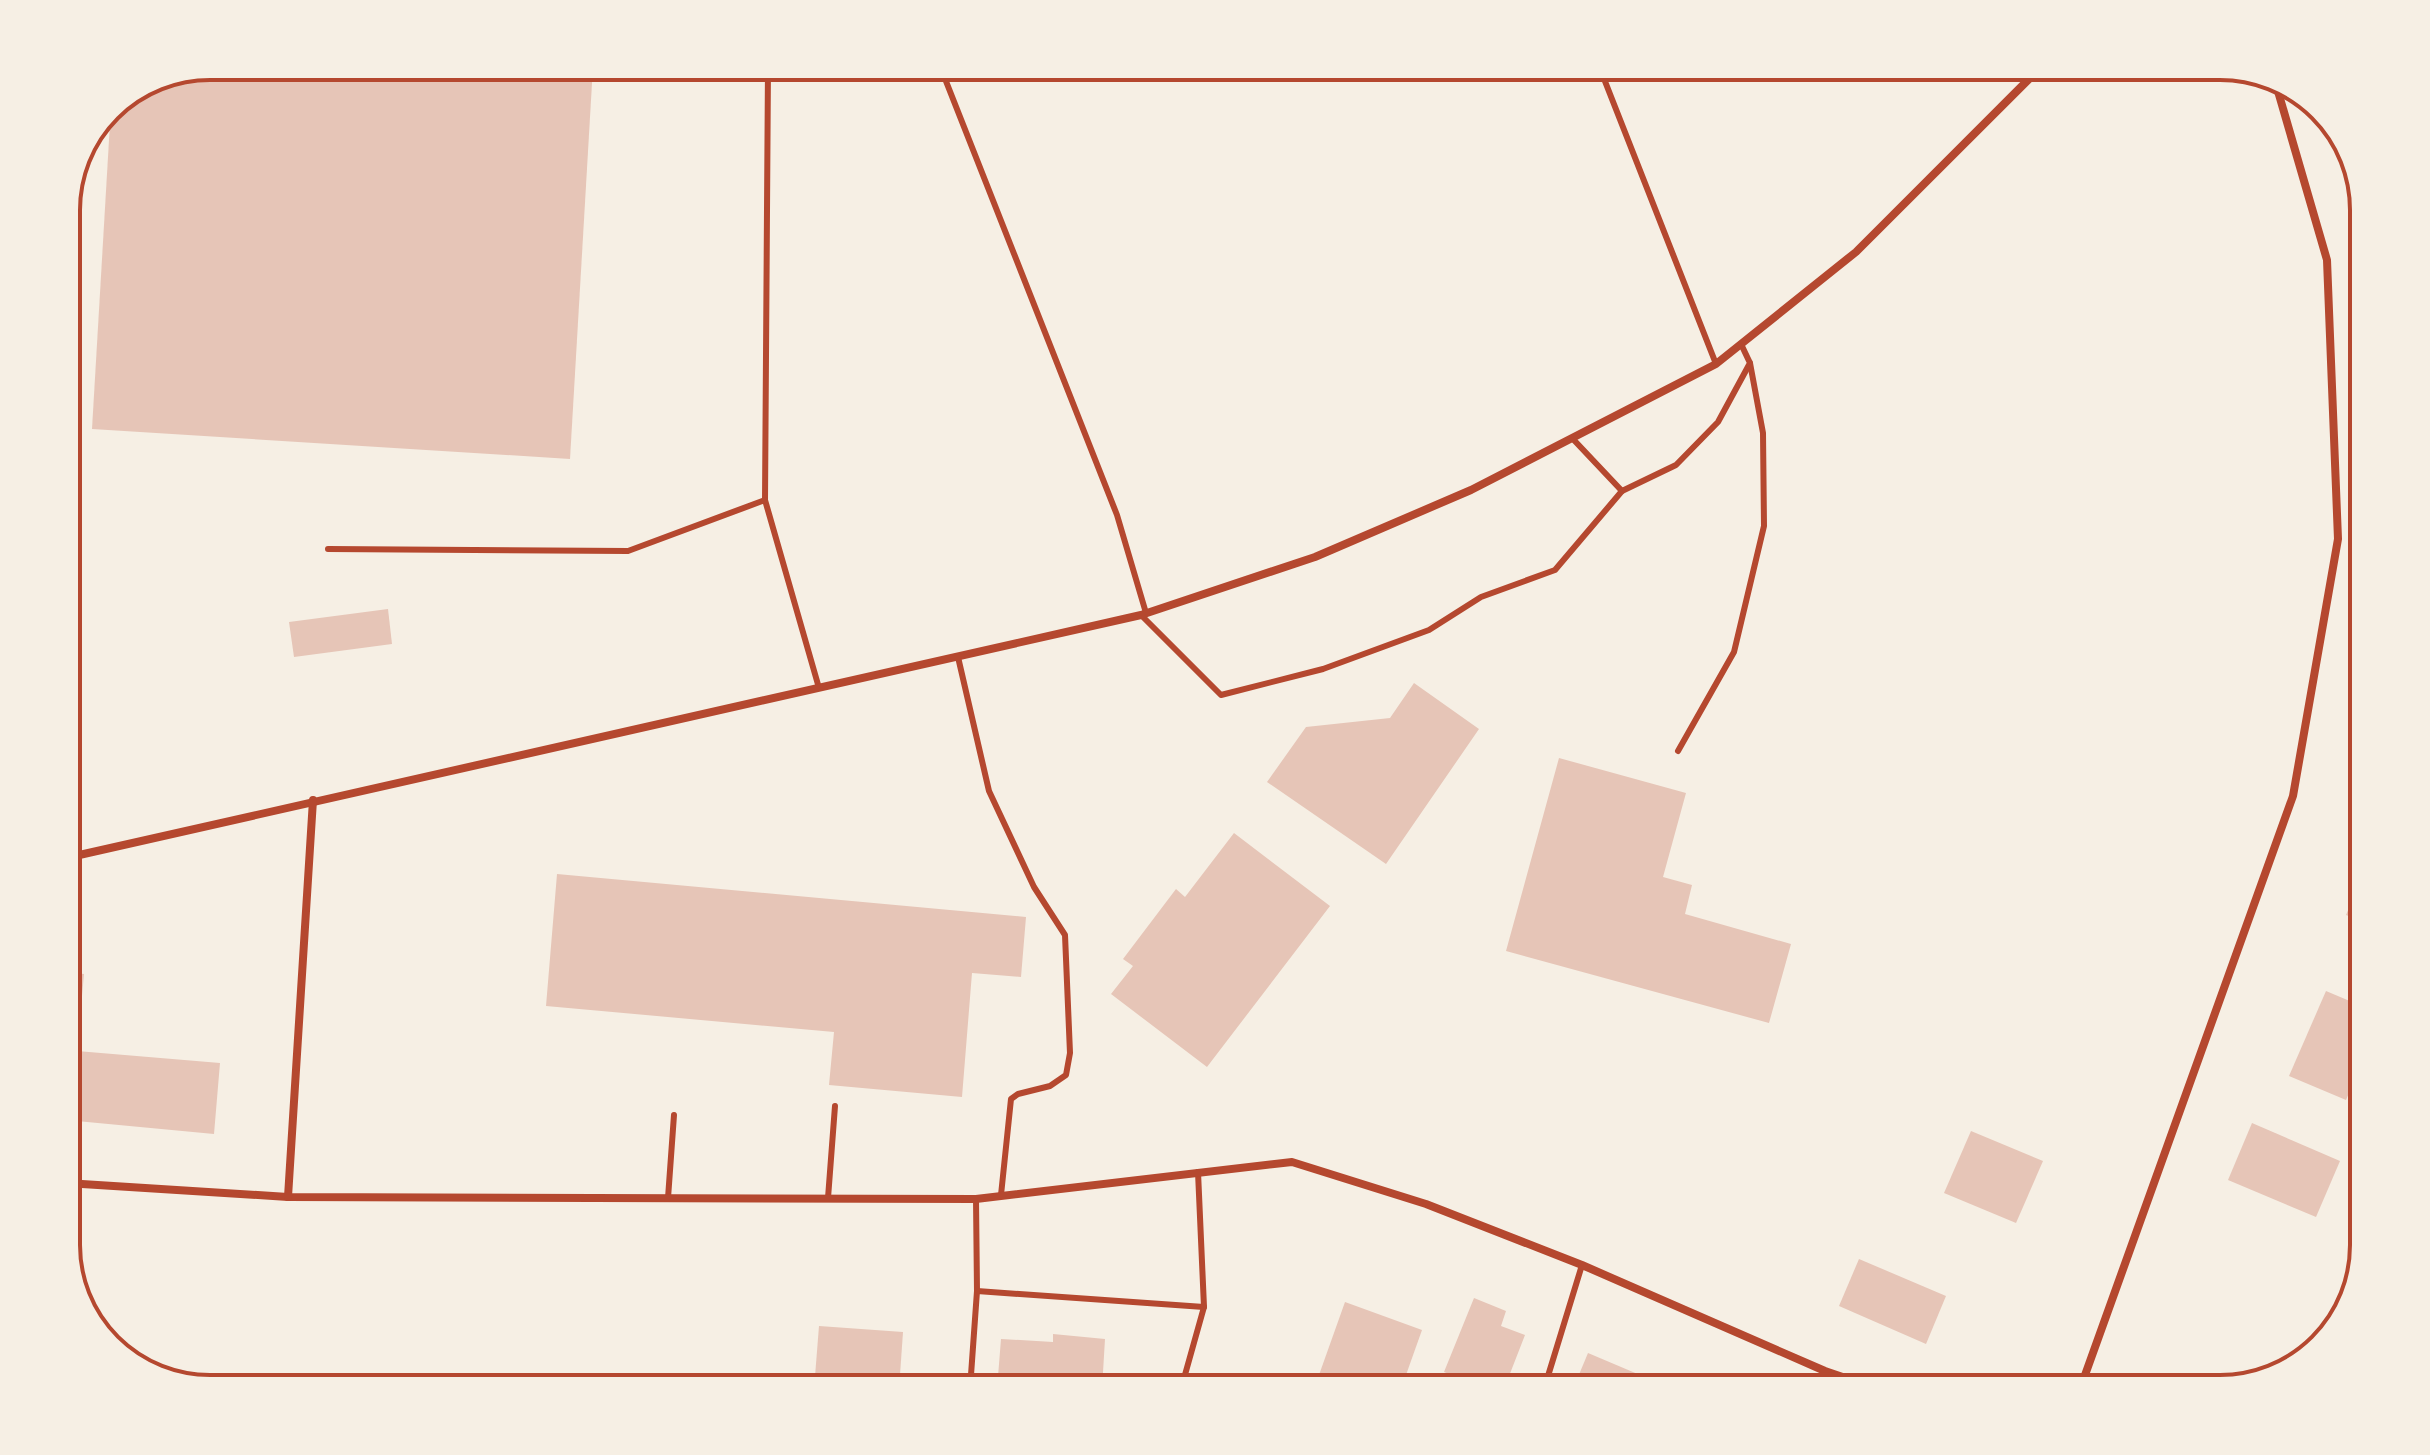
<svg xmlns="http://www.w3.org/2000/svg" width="2430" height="1455" viewBox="0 0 2430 1455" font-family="'Public Sans',sans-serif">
<rect width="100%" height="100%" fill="#f6efe4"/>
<g fill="#e6c5b7">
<path d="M210 66H593L570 459 92 429 111 106 155 77Z"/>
<path d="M2363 515H2364V546L2354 543Z"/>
<path d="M388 609 392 644 294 657 289 622Z"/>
<path d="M1414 683 1479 729 1386 864 1267 782 1306 727 1390 718Z"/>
<path d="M1559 758 1686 793 1663 877 1692 885 1685 914 1791 944 1769 1023 1506 951Z"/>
<path d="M1234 833 1330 906 1207 1067 1111 994 1133 966 1123 959 1176 889 1185 897Z"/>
<path d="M2364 872V922L2346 915Z"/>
<path d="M557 874 1026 917 1021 977 972 973 962 1097 829 1085 834 1032 546 1006Z"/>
<path d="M66 972 84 974 77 1051 220 1063 214 1134 66 1120Z"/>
<path d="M2326 991 2364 1007V1058L2346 1100 2289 1076Z"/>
<path d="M2252 1123 2340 1161 2316 1217 2228 1180Z"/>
<path d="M1971 1131 2043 1161 2016 1223 1944 1193Z"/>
<path d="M1859 1259 1946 1296 1926 1344 1839 1306Z"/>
<path d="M1474 1298 1506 1311 1501 1326 1525 1335 1504 1389H1487L1444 1372Z"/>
<path d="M1345 1302 1422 1330 1401 1389H1314Z"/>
<path d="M819 1326 903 1332 899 1389H814Z"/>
<path d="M1053 1334 1105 1339 1102 1389H997L1001 1339 1053 1342Z"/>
<path d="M1588 1353 1640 1375 1634 1389H1573Z"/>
</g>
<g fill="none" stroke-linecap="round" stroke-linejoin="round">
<g stroke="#b5482f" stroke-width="6">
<path d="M768 66 765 500 819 688"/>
<path d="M940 66 1117 515 1146 613"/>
<path d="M1599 66 1716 364"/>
<path d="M1622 491 1676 465 1718 422 1750 363 1741 344"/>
<path d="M328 549 628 551 765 500"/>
<path d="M1141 615 1221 695 1323 669 1429 630 1481 597 1555 570 1622 491 1572 438"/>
<path d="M958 657 989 791 1034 887 1065 935 1070 1053 1066 1075 1050 1086 1018 1094 1011 1099 1001 1195"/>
<path d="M1678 751 1734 652 1764 526 1763 433 1750 363"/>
<path d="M668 1198 674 1115"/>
<path d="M828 1198 835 1106"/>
<path d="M977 1291 1204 1307"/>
<path d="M970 1389 977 1291 976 1199"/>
<path d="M1181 1389 1204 1307 1198 1172"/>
<path d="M1544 1389 1582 1265"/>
</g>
<g stroke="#b5482f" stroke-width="8">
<path d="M66 858 1141 615 1315 557 1471 490 1716 364 1856 252 2042 66"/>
<path d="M66 1183 288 1197 976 1199 1292 1162 1426 1204 1582 1265 1825 1371 1878 1389"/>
<path d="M288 1197 313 800"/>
<path d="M2080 1389 2293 796 2338 539 2327 260 2275 81"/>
</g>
</g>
<path d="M0 0H2430V1455H0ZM210 80H2220A130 130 0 0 1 2350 210V1245A130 130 0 0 1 2220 1375H210A130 130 0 0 1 80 1245V210A130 130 0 0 1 210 80Z" fill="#f6efe4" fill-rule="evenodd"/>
<path fill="none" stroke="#b5482f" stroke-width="4" d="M210 80H2220A130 130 0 0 1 2350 210V1245A130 130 0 0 1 2220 1375H210A130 130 0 0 1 80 1245V210A130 130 0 0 1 210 80Z"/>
</svg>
